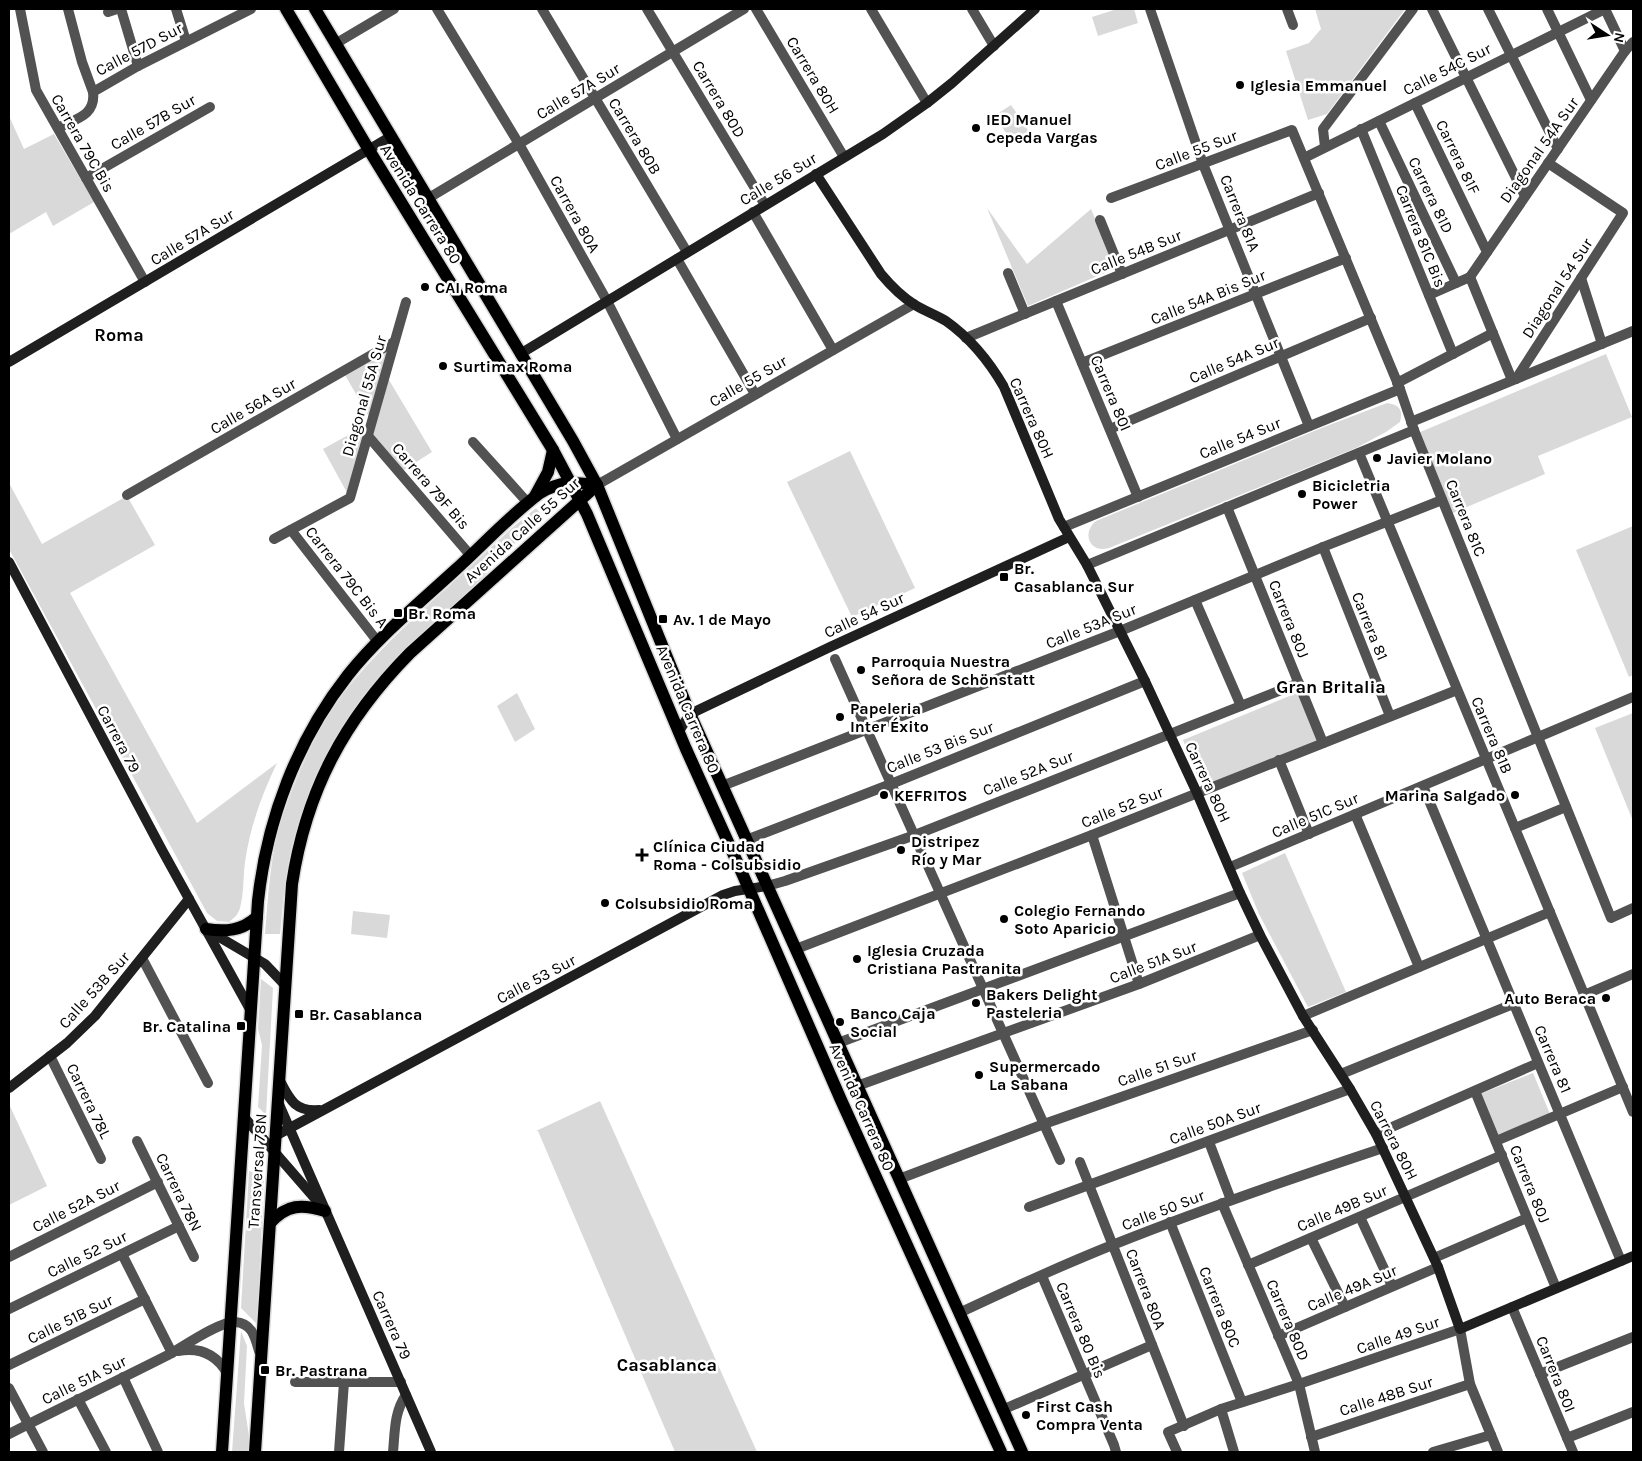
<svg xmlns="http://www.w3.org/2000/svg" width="1642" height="1461" viewBox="0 0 1642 1461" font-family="Karla,sans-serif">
<rect width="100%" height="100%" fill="#fff"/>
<g fill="#d9d9d9">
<path d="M1117 9H1134L1138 23 1098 36 1092 17Z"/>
<path d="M1315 9H1405L1327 114 1308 120 1286 51 1309 43 1321 29Z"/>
<path d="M1011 105 1030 133 1014 144 994 116Z"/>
<path d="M9 116 24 149 54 134 94 202 53 226 46 212 9 234Z"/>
<path d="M987 208 1027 264 1091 209 1116 268 1028 306Z"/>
<path d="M388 349 383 370 432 452 399 473 368 437 350 498 323 449 372 422 345 375Z"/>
<path d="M1606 354 1632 417 1538 456 1545 474 1448 515 1418 433Z"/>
<path d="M1387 403C1400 405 1403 410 1400 422L1386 432 1356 448 1109 548C1090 554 1081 533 1096 521L1324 427Z"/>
<path d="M850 451 915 588 852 617 787 482Z"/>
<path d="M9 483 42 544 127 496 155 545 70 593 197 823 277 763C262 794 250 827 245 862 243 877 244 893 240 908 238 915 234 918 229 922L217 921 207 913 9 549Z"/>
<path d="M536 508 541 514C523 534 504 556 485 575 448 613 405 645 371 686 331 735 303 794 290 855 284 881 283 908 280 934H265C268 897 270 857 281 821 293 785 312 739 334 707 360 668 395 636 429 604 457 579 485 553 513 527Z"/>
<path d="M1633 526V675L1629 677 1576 550Z"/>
<path d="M1299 692 1318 740 1202 788 1183 740Z"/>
<path d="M517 693 535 729 515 742 497 706Z"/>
<path d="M1633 713V821L1595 728Z"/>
<path d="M1285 853 1346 992 1308 1007 1259 914 1242 873Z"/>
<path d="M353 911 390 915 387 938 351 934Z"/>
<path d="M261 979 273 988 266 1115 258 1107 262 1045 258 1029Z"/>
<path d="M1533 1073 1550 1114 1497 1135 1480 1094Z"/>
<path d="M600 1101 757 1452H675L538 1131H536Z"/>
<path d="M9 1104 47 1186 9 1205Z"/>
<path d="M249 1171 264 1176 257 1324 241 1308Z"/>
<path d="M241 1331 247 1346 244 1403 250 1443 249 1452H232Z"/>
</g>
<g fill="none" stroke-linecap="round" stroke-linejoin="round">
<defs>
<g id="primary">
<path d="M286 9 369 150 553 450 587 514 686 749 742 873 841 1100 1001 1452"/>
<path d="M315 9 573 441 597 485 690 714 1022 1452"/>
<path d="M535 496 548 472 553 450"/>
<path d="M206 929C225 932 242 931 257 917"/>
<path d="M270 1223C287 1204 302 1204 325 1211"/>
<path d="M222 1452 258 901C267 819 297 740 348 675 378 637 417 605 453 572 482 546 509 516 540 493 563 480 572 482 597 485"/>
<path d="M255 1452 292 884C306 791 344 720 410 653L597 485"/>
</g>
</defs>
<use href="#primary" stroke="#dbdbdb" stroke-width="15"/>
<g stroke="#525252" stroke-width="10">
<path d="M20 9 36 90 145 282"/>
<path d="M68 9 82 62 93 92"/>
<path d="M121 9 138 66"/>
<path d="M176 9 186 41"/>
<path d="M437 9 519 144 607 301 677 439"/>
<path d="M542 9 687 252"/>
<path d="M647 9 765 205"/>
<path d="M756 9 844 157"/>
<path d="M871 9 927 103"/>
<path d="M972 9 994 46"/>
<path d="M1150 9 1203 164 1309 426"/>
<path d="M1287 9 1293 25"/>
<path d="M1432 9 1525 196"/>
<path d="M1488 9 1558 149"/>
<path d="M1547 9 1591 100"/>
<path d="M1605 9 1625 51"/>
<path d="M108 12 117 9"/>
<path d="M335 44 394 9"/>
<path d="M1415 103 1487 252"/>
<path d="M1379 121 1456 283"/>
<path d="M58 128C75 119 96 116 93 92L138 66 251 9"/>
<path d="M1361 129 1453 354"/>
<path d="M1325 147 1323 129 1413 9"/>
<path d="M1304 158 1605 9"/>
<path d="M86 178 210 107"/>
<path d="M1111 198 1292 130 1400 389 1414 430 1611 918 1633 908"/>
<path d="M427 199 744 9"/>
<path d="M753 212 833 350"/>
<path d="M1100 220 1122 274"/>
<path d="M677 259 755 394"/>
<path d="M1008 273 1025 314"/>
<path d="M1470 277 1625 51 1633 42"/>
<path d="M1470 277 1512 380"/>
<path d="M1581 278 1602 344"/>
<path d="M1429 295 1470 277"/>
<path d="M1056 301 1138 497"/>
<path d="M966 338 1319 193"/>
<path d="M1082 363 1346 258"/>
<path d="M1516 379 1623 213 1548 163"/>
<path d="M1397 383 1493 333"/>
<path d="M1411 422 1633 331"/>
<path d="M1110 429 1371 318"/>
<path d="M368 436 471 556"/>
<path d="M473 442 528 503"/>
<path d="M1359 453 1633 1112"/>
<path d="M597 485 914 304"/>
<path d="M127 495 394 342"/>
<path d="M1227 507 1323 743"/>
<path d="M1064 527 1400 389"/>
<path d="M291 530 378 642"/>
<path d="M274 539 350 498 406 302"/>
<path d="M1323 547 1390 716"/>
<path d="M1087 565 1414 430"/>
<path d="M1195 600 1241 706"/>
<path d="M835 659 1060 1160"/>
<path d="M1279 760 1309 834"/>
<path d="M722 786 1120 631 1323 547 1442 500"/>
<path d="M1423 786 1621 1261"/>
<path d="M1355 814 1419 967"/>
<path d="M1515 828 1566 807"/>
<path d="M1092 835 1139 984"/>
<path d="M746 840 891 784 1145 681"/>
<path d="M1230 867 1633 697"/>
<path d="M767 886 785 881 915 835 1299 683"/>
<path d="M796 949 1092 835 1457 690"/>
<path d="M142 958 208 1083"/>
<path d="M1584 995 1633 974"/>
<path d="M1303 1016 1550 912"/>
<path d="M838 1043 1240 893"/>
<path d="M50 1056 101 1159"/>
<path d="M1341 1074 1513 1004"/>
<path d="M857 1086 1139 984 1260 935"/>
<path d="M1475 1091 1556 1288"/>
<path d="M1376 1134 1538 1063"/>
<path d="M137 1141 194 1257"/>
<path d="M1496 1141 1623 1087"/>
<path d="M1209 1142 1231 1200"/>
<path d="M1080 1162 1184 1426"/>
<path d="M899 1179 1044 1124 1313 1030"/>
<path d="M1222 1203 1299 1384 1315 1452"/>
<path d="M1029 1207 1350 1089"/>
<path d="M1360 1217 1392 1286"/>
<path d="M1170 1222 1242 1402"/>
<path d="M1311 1238 1345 1307"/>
<path d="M122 1254 172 1353"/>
<path d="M9 1257 158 1182"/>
<path d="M1434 1258 1527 1218"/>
<path d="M1248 1265 1502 1155"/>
<path d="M1042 1276 1114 1445 1116 1452"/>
<path d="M1512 1307 1573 1452"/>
<path d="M9 1309 179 1226"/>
<path d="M959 1313C1010 1289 1062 1265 1115 1244 1203 1209 1293 1178 1383 1148"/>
<path d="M1278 1336 1438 1267"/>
<path d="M178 1351C199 1347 216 1354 227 1373"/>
<path d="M9 1365 145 1299"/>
<path d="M1540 1374 1633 1337"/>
<path d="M123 1377 158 1452"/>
<path d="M295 1382H401"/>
<path d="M9 1388 43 1452"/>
<path d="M78 1399 106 1452"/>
<path d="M1221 1409 1234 1452"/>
<path d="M1002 1410 1152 1345"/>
<path d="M9 1434C62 1407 117 1381 170 1354 184 1346 220 1321 235 1322 252 1323 255 1337 259 1351"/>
<path d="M1311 1437 1470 1384"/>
<path d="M1567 1438 1633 1412"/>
<path d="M339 1452 344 1382"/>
<path d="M393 1452C395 1432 394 1412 406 1395"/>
<path d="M1177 1452 1168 1432 1221 1409 1299 1384 1460 1329 1470 1384 1498 1452"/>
<path d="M1433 1452 1491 1435"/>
</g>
<g stroke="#1f1f1f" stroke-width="10">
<path d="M816 174 881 274C891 286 902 297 915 305 925 311 936 315 946 321 970 338 989 361 1004 387L1059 519 1087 565 1145 681 1197 793 1240 893 1260 935 1303 1016 1350 1089 1376 1134 1438 1267 1460 1329 1633 1256"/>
<path d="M520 354 883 134 927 103 952 83 1035 9"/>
<path d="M9 362 390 137"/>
<path d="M9 562 162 850 251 1011"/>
<path d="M679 731 690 714 830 647 1069 537"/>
<path d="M209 931 265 964 285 985"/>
<path d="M279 1079C289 1098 294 1112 319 1110"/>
<path d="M9 1088 67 1043 95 1016 189 899"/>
<path d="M278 1102 431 1452"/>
<path d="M244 1117 318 1202"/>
<path d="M275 1136 723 895 735 891 767 886"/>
</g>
<use href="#primary" stroke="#000" stroke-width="12"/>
</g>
<g fill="#000" stroke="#fff" stroke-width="2">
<circle cx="1240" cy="85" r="5"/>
<circle cx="976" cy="128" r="5"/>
<circle cx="425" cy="287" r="5"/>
<circle cx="443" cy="366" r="5"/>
<circle cx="1377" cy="458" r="5"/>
<circle cx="1302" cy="494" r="5"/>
<rect x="999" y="572" width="10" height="10" rx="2.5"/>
<rect x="393" y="608" width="10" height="10" rx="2.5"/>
<rect x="658" y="614" width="10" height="10" rx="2.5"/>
<circle cx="861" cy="670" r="5"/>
<circle cx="840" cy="717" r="5"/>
<circle cx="884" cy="795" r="5"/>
<circle cx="1515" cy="795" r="5"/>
<circle cx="901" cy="850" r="5"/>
<path d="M639.5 847.5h5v5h5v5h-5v5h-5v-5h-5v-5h5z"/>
<circle cx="605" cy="903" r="5"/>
<circle cx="1004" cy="919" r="5"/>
<circle cx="857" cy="959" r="5"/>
<circle cx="1606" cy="998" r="5"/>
<circle cx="976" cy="1003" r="5"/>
<rect x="294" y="1009" width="10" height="10" rx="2.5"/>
<circle cx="840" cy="1022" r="5"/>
<rect x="236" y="1021" width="10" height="10" rx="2.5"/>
<circle cx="979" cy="1075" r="5"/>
<rect x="260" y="1365" width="10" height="10" rx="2.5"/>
<circle cx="1026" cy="1415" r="5"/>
</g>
<g text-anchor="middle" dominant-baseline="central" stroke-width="5" stroke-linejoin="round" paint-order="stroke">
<g font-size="16" fill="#000" stroke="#fff">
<text transform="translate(139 49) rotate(-28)">Calle 57D Sur</text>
<text transform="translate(1447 69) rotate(-27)">Calle 54C Sur</text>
<text transform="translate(813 75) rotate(59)">Carrera 80H</text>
<text transform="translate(578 91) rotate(-31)">Calle 57A Sur</text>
<text transform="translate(719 99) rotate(59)">Carrera 80D</text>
<text transform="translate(153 122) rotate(-30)">Calle 57B Sur</text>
<text transform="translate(635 136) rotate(59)">Carrera 80B</text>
<text transform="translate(83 143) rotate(60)">Carrera 79C Bis</text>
<text transform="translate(1196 150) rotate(-21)">Calle 55 Sur</text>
<text transform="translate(1539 150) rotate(-55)">Diagonal 54A Sur</text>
<text transform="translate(1458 157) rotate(64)">Carrera 81F</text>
<text transform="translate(778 179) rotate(-31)">Calle 56 Sur</text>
<text transform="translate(1431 195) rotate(64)">Carrera 81D</text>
<text transform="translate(421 204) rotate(58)">Avenida Carrera 80</text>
<text transform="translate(1240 213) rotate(68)">Carrera 81A</text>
<text transform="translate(575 214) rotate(61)">Carrera 80A</text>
<text transform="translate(1421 236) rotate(68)">Carrera 81C Bis</text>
<text transform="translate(192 237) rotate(-31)">Calle 57A Sur</text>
<text transform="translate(1136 252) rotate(-22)">Calle 54B Sur</text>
<text transform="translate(1557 288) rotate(-57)">Diagonal 54 Sur</text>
<text transform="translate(1208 297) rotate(-22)">Calle 54A Bis Sur</text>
<text transform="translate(1234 360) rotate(-23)">Calle 54A Sur</text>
<text transform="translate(748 381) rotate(-30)">Calle 55 Sur</text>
<text transform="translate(1111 393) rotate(67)">Carrera 80I</text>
<text transform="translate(364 396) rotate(-74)">Diagonal 55A Sur</text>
<text transform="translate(253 406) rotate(-30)">Calle 56A Sur</text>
<text transform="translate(1032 418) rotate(66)">Carrera 80H</text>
<text transform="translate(1240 438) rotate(-22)">Calle 54 Sur</text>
<text transform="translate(431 486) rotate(49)">Carrera 79F Bis</text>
<text transform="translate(1466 518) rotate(68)">Carrera 81C</text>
<text transform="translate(522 530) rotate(-42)">Avenida Calle 55 Sur</text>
<text transform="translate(347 577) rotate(52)">Carrera 79C Bis A</text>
<text transform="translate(864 615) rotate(-25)">Calle 54 Sur</text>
<text transform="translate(1289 619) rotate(68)">Carrera 80J</text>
<text transform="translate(1091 626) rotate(-22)">Calle 53A Sur</text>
<text transform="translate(1370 626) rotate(68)">Carrera 81</text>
<text transform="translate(688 709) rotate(67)">Avenida Carrera 80</text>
<text transform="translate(1492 735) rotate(67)">Carrera 81B</text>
<text transform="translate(119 739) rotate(62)">Carrera 79</text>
<text transform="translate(940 747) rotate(-22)">Calle 53 Bis Sur</text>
<text transform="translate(1028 773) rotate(-22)">Calle 52A Sur</text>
<text transform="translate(1208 782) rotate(65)">Carrera 80H</text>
<text transform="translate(1122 807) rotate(-22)">Calle 52 Sur</text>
<text transform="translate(1315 815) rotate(-23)">Calle 51C Sur</text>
<text transform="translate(1153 962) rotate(-21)">Calle 51A Sur</text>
<text transform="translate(536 979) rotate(-28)">Calle 53 Sur</text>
<text transform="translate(94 990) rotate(-48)">Calle 53B Sur</text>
<text transform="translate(1553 1059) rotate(67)">Carrera 81</text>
<text transform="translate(1157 1068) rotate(-19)">Calle 51 Sur</text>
<text transform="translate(89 1101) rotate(64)">Carrera 78L</text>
<text transform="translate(862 1107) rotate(66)">Avenida Carrera 80</text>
<text transform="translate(1215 1123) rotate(-20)">Calle 50A Sur</text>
<text transform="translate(1394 1140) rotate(63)">Carrera 80H</text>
<text transform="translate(257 1171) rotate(-86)">Transversal 78N</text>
<text transform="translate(1530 1184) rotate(68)">Carrera 80J</text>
<text transform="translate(179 1192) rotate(64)">Carrera 78N</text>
<text transform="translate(76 1206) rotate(-27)">Calle 52A Sur</text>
<text transform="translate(1342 1208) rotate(-23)">Calle 49B Sur</text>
<text transform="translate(1163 1210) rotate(-21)">Calle 50 Sur</text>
<text transform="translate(87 1254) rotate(-26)">Calle 52 Sur</text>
<text transform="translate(1352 1288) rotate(-23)">Calle 49A Sur</text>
<text transform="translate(1146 1289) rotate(69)">Carrera 80A</text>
<text transform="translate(1220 1307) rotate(68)">Carrera 80C</text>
<text transform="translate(70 1319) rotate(-26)">Calle 51B Sur</text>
<text transform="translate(1288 1320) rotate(67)">Carrera 80D</text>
<text transform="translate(392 1325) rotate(66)">Carrera 79</text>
<text transform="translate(1081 1330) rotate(67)">Carrera 80 Bis</text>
<text transform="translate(1398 1335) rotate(-19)">Calle 49 Sur</text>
<text transform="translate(1556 1374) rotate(68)">Carrera 80I</text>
<text transform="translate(84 1380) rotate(-26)">Calle 51A Sur</text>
<text transform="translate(1386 1396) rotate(-18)">Calle 48B Sur</text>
</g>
<g font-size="16" font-weight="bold" fill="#000" stroke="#fff" text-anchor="start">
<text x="1250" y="85">Iglesia Emmanuel</text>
<text x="986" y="119">IED Manuel<tspan x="986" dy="18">Cepeda Vargas</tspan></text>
<text x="435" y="287">CAI Roma</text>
<text x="453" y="366">Surtimax Roma</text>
<text x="1387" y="458">Javier Molano</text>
<text x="1312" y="485">Bicicletria<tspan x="1312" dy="18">Power</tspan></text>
<text x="1014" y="568">Br.<tspan x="1014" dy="18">Casablanca Sur</tspan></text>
<text x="408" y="613">Br. Roma</text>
<text x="673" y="619">Av. 1 de Mayo</text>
<text x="871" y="661">Parroquia Nuestra<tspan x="871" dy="18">Señora de Schönstatt</tspan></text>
<text x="850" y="708">Papeleria<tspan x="850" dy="18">Inter Éxito</tspan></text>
<text x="894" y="795">KEFRITOS</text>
<text x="1505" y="795" text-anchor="end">Marina Salgado</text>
<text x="911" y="841">Distripez<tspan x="911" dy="18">Río y Mar</tspan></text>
<text x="653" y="846">Clínica Ciudad<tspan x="653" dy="18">Roma - Colsubsidio</tspan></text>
<text x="615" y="903">Colsubsidio Roma</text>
<text x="1014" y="910">Colegio Fernando<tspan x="1014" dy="18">Soto Aparicio</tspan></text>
<text x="867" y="950">Iglesia Cruzada<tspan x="867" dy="18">Cristiana Pastranita</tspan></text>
<text x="986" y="994">Bakers Delight<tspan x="986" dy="18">Pasteleria</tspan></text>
<text x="1596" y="998" text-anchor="end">Auto Beraca</text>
<text x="850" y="1013">Banco Caja<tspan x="850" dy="18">Social</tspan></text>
<text x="309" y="1014">Br. Casablanca</text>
<text x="231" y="1026" text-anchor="end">Br. Catalina</text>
<text x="989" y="1066">Supermercado<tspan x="989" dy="18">La Sabana</tspan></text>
<text x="275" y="1370">Br. Pastrana</text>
<text x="1036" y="1406">First Cash<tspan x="1036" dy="18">Compra Venta</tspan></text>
</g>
<g font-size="18" font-weight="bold" fill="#000" stroke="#fff">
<text x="119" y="335">Roma</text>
<text x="1331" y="687">Gran Britalia</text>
<text x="667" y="1365">Casablanca</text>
</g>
</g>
<rect width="1642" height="1461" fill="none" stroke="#000000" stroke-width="20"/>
<g transform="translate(1607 35) rotate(102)" stroke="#ffffff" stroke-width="4" paint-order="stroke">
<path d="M0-4L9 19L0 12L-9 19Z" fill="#000000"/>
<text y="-8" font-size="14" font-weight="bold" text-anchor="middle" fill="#000000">N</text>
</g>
</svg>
